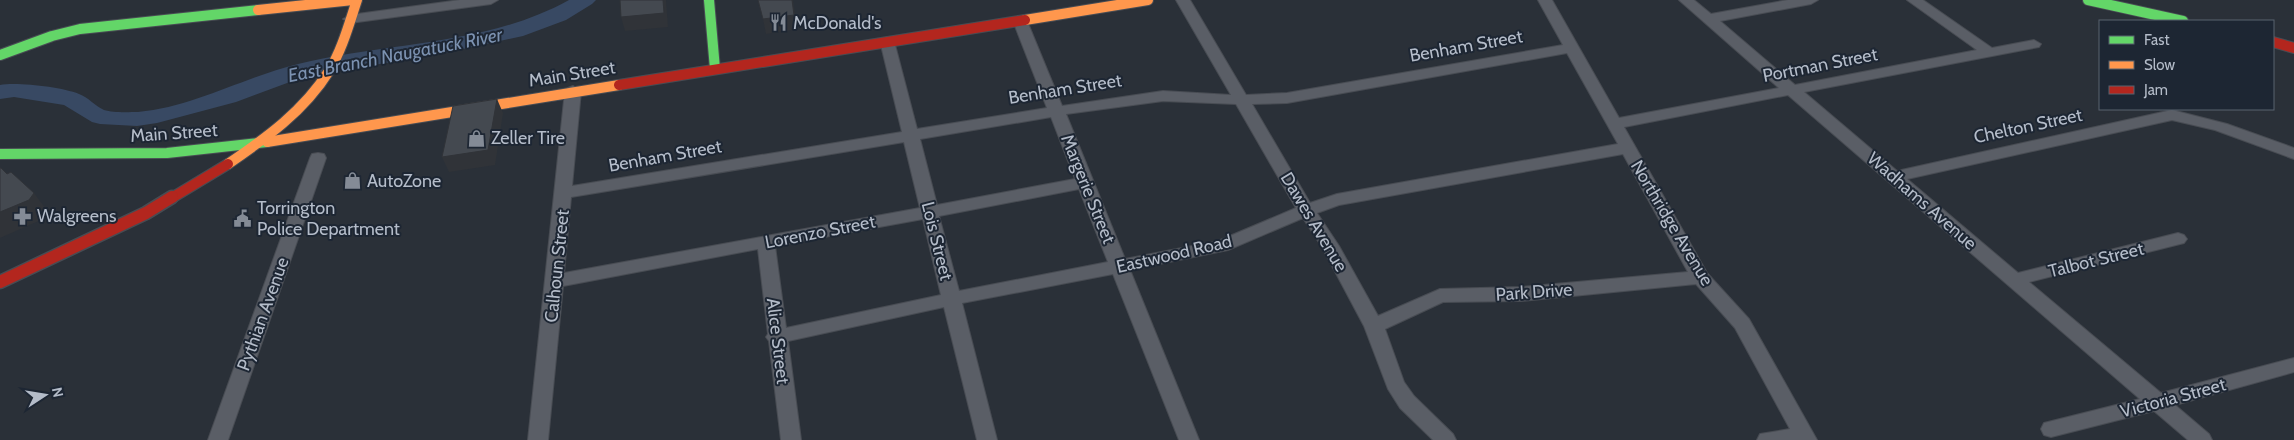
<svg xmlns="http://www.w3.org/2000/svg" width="2294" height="440" viewBox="0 0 2294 440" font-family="Cabin,sans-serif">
<rect width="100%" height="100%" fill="#2a3038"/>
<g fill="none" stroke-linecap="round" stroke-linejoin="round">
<path fill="#384963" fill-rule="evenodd" d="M569 0H596L592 4 566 20 523 36 435 55 306 76 236 102 157 123 137 126 100 124 92 122 64 105 14 97 0 99V85C18 82 61 87 79 94 88 97 95 106 104 110 113 113 129 112 138 112 194 107 244 77 298 64 388 42 486 46 569 0Z"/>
<defs>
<g id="street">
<path d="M460 0H498L491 4 350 23 343 19 350 15Z"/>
<path d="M1176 0H1190L1246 95 1287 93 1563 45 1538 0H1552L1619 118 1779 88 1679 0H1694L1711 14 1788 0H1818L1811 4 1720 21 1795 85 1977 50 1907 0H1923L1992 48 2034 40 2041 44 2039 47 1804 92 1897 171 2172 110 2227 124 2294 148V159L2215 130 2172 120 1907 179 2018 273 2178 233 2184 235 2187 239 2184 243 2029 282 2161 393 2294 358V372L2175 405 2209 434 2212 440H2188L2154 411 2051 437 2044 435 2041 429 2044 423 2140 399 1788 95 1624 127 1707 273 1749 319 1817 440H1757L1760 434 1790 429 1735 328 1696 284 1521 301 1443 302 1385 329 1404 382 1414 396 1453 434 1456 440H1433L1400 408 1388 389 1364 326 1322 247 1303 218 1228 250 1130 270 1199 440H1179L1113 274 962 303 997 440H977L944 307 788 341 801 440H781L769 341 766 337 768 334 758 249 563 286 548 440H528L565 91 568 88 573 86 581 91 572 186 902 132 880 41 887 37 894 41 917 129 1047 108 1013 21 1020 17 1027 21 1062 106 1163 91 1231 95ZM1567 53 1618 144 1337 194 1310 203 1252 104 1287 103ZM1163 101 1236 104 1296 208 1218 241 1125 259 1066 114ZM1051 117 1075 179 937 205 920 139ZM904 142 920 208 564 273 571 197ZM1623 154 1688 272 1521 287 1440 289 1378 316 1339 246 1317 213 1339 205ZM1079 189 1108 262 959 291 939 216ZM923 219 941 295 786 328 775 246Z"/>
<path d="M318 153 324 154 326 158 228 440H208L310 158 312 154Z"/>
</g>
<g id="fast">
<path d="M709 0 715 69"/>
<path d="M2088 0 2183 21"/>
<path d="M0 55 52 36 80 29 258 10"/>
<path d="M0 154 167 153 267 142"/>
</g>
<g id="slow">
<path d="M258 10 353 0"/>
<path d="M1025 20 1148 0"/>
<path d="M267 142 619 85"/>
<path d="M228 164C266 138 304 111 329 71 342 50 349 24 357 0"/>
</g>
<g id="jam-far1">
<path d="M2273 42 2294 48"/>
<path d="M619 85 1025 20"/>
<path d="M170 199 228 164"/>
</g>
<path id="jam" d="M0 282 146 213 172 197"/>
</defs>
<use href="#street" stroke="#484c53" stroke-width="2"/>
<use href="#fast" stroke="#484c53" stroke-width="12"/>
<use href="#slow" stroke="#484c53" stroke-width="12"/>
<use href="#jam-far1" stroke="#484c53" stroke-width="12"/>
<use href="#jam" stroke="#484c53" stroke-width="15"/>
<use href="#street" fill="#5a5e66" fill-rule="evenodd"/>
<use href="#fast" stroke="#63d668" stroke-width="10"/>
<use href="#slow" stroke="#ff974d" stroke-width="10"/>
<use href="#jam-far1" stroke="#b3261e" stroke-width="10"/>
<use href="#jam" stroke="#b3261e" stroke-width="12"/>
</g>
<g fill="#303338">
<path d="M663 0H666L668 27 625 31 621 17Z"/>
<path d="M793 0 797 29 766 34 763 19Z"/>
<path d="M497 99 503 113 495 165 449 172 442 157Z"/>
<path d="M34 193 48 212 43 219 0 238V212Z"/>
</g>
<g fill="#444950" stroke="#303338">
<path d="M620 0H663L664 13 621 17Z"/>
<path d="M758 0H792L794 15 763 19Z"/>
<path d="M497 99 488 150 442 157 453 106Z"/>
<path d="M0 168H1L7 174 11 172 34 193 29 200 0 212Z"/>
</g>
<defs>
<symbol id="restaurant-bare" viewBox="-9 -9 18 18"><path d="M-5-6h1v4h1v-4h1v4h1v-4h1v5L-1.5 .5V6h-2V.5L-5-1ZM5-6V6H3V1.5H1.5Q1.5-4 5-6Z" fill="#848b96" stroke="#1d2633" stroke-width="2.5" paint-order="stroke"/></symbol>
<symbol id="shop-bare" viewBox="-9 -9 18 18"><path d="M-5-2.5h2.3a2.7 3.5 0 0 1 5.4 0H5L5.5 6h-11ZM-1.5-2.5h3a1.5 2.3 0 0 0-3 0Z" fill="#848b96" stroke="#1d2633" stroke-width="2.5" paint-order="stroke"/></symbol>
<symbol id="pharmacy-bare" viewBox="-9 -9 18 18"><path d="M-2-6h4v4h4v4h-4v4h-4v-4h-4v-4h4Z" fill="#848b96" stroke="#1d2633" stroke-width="2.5" paint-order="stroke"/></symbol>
<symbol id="civic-bare" viewBox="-9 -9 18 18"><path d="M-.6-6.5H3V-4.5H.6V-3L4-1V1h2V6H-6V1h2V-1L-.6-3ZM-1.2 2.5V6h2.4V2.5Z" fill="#848b96" stroke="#1d2633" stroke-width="2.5" paint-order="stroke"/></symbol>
</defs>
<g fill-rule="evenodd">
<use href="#restaurant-bare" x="766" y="10" width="25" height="25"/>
<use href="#shop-bare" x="464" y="126" width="25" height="25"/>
<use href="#shop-bare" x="340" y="168" width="25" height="25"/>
<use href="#pharmacy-bare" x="10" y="204" width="25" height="25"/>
<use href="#civic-bare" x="230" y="206" width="25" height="25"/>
</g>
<g text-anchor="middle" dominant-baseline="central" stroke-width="4" stroke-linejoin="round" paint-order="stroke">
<g font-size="18" fill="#b4bcc9" stroke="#1d2633" text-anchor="start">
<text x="793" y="23">McDonald's</text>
<text x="491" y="138">Zeller Tire</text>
<text x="367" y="181">AutoZone</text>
<text x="257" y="208">Torrington<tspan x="257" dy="21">Police Department</tspan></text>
<text x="37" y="216">Walgreens</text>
</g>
<g font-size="18" fill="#b4bcc9" stroke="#1d2633">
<text transform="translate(1466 46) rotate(-10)">Benham Street</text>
<text transform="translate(1820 65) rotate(-11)">Portman Street</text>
<text transform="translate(572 74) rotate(-9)">Main Street</text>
<text transform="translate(1065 89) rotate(-9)">Benham Street</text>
<text transform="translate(2028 126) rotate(-12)">Chelton Street</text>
<text transform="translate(174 133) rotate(-4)">Main Street</text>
<text transform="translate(665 156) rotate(-10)">Benham Street</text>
<text transform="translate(1088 189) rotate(68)">Margerie Street</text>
<text transform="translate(1922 201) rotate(41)">Wadhams Avenue</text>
<text transform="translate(1314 222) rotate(59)">Dawes Avenue</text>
<text transform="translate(1672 223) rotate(59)">Northridge Avenue</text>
<text transform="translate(820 232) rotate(-11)">Lorenzo Street</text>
<text transform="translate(937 241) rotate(76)">Lois Street</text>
<text transform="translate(1174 254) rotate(-13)">Eastwood Road</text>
<text transform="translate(2096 260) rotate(-14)">Talbot Street</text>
<text transform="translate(557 266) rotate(-84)">Calhoun Street</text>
<text transform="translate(1534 292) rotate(-4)">Park Drive</text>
<text transform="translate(263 314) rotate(-70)">Pythian Avenue</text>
<text transform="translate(778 341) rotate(83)">Alice Street</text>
<text transform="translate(2173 398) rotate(-15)">Victoria Street</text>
</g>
<g font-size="19" font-style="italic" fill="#7c92b1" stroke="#1d2633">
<text transform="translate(395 55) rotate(-11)">East Branch Naugatuck River</text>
</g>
</g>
<rect x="2099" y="20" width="175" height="90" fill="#1d2633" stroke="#59626f"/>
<rect x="2109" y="36" width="25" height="8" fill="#63d668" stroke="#59626f"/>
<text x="2144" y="45" font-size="15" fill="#b4bcc9">Fast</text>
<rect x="2109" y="61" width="25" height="8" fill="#ff974d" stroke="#59626f"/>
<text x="2144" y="70" font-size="15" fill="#b4bcc9">Slow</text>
<rect x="2109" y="86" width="25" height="8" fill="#b3261e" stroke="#59626f"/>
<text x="2144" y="95" font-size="15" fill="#b4bcc9">Jam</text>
<g transform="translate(45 395) rotate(78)" stroke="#1d2633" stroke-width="4" paint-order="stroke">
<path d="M0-4L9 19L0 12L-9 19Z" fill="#b4bcc9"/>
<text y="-8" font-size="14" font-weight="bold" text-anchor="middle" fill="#b4bcc9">N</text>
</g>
</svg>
